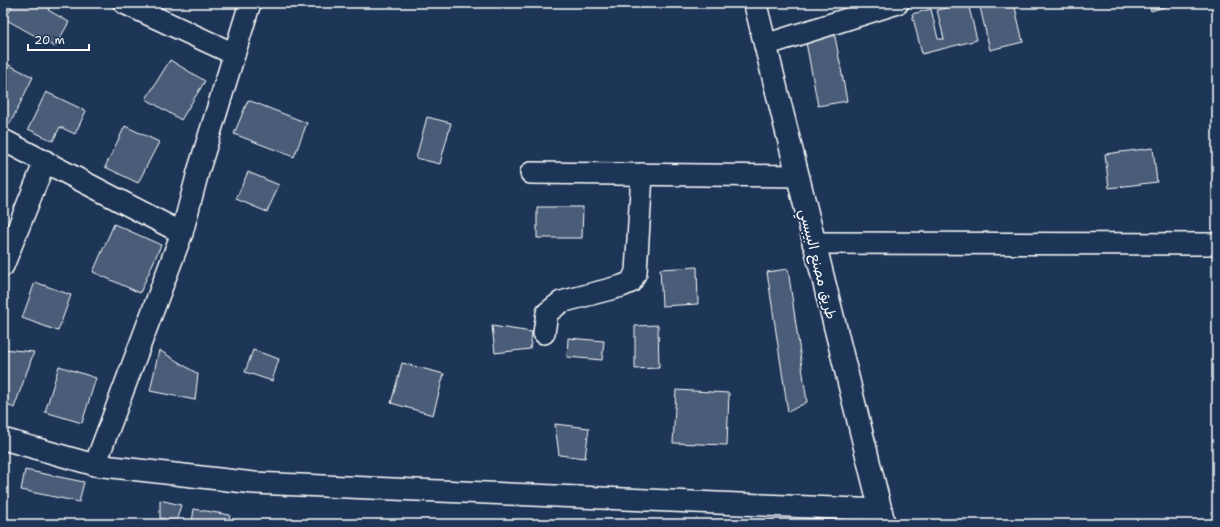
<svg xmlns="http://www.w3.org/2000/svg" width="1220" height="527" viewBox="0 0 1220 527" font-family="'Shantell Sans','Playpen Sans Arabic',sans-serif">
<rect width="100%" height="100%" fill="#1d3557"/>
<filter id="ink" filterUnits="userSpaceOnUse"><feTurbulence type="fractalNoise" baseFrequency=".025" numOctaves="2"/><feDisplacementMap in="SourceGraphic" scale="8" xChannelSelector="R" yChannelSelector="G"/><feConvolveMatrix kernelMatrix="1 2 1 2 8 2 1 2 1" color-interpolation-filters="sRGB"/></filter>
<g filter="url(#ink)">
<g fill="#4a5d79" stroke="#fff">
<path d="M14 3H52L48 10 69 22 55 47 5 19Z"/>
<path d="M968 3 977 40 922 54 912 14 931 9 938 39H944L937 10Z"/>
<path d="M979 3H1014L1023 42 990 50Z"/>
<path d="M1134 3H1177L1151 11 1149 6 1136 7Z"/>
<path d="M834 31 847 101 818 106 805 37Z"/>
<path d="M170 60 205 81 181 120 146 99Z"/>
<path d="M3 62 33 77 10 124 3 120Z"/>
<path d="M46 92 86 111 75 134 60 127 53 141 28 129Z"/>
<path d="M248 100 307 123 294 157 234 134Z"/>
<path d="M427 117 451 123 440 164 416 158Z"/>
<path d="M125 126 159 142 138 183 105 167Z"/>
<path d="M1153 148 1157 182 1109 188 1105 154Z"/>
<path d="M248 172 279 185 267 212 236 199Z"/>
<path d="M537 207H583L582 238H537Z"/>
<path d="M114 224 161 245 140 293 93 272Z"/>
<path d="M697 267 698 304 662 306 660 269Z"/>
<path d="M788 269 807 402 788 412 767 272Z"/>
<path d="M35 282 71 295 58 331 22 318Z"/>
<path d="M658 325 659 368 635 369V326Z"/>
<path d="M492 326 532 332 530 349 495 353Z"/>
<path d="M568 338 604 341 602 360 567 357Z"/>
<path d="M3 349 34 352 14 408 3 403Z"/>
<path d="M159 350 198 374 195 400 150 391Z"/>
<path d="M253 350 279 359 272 381 245 372Z"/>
<path d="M402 363 444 374 433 415 391 403Z"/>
<path d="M59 366 96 378 82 423 45 412Z"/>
<path d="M676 390 729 393 727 445 673 443Z"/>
<path d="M555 424 589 428 585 458 559 455Z"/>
<path d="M25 470 84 482 79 502 21 490Z"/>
<path d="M160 500 181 505 176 522 160 518Z"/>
<path d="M194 509 230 515 228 524 192 522Z"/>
</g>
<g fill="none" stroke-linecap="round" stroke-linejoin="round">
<defs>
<g id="street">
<path d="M124 3 234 54"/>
<path d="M765 45 898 3"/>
<path d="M3 140 182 233"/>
<path d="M531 173 797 176"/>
<path d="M813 243 1217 244"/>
<path d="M3 266 45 161"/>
<path d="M544 333 547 313 561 302 622 286 631 282 636 272 642 174"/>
<path d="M3 439 95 465 254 483 881 510"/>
<path d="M95 465 182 233 198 172 250 3"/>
</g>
<path id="secondary" d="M755 3 884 524"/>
</defs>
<use href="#street" stroke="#fff" stroke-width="24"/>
<use href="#secondary" stroke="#fff" stroke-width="25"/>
<use href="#street" stroke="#1d3557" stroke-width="21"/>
<use href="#secondary" stroke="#1d3557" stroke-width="22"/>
</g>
</g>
<g text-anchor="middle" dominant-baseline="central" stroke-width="4" stroke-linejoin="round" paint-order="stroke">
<g font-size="14" fill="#fff" stroke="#1d3557">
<text transform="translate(818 264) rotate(76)">طريق مصنع البيبسي</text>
</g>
</g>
<rect width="1220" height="527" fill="none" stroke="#1d3557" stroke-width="16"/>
<rect x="8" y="8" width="1204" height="511" fill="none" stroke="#fff" stroke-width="1.5" filter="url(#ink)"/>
<path d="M28 44v6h61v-6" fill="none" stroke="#ffffff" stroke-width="2"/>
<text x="34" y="44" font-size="12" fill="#ffffff" stroke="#1d3557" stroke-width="3" paint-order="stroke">20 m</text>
</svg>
